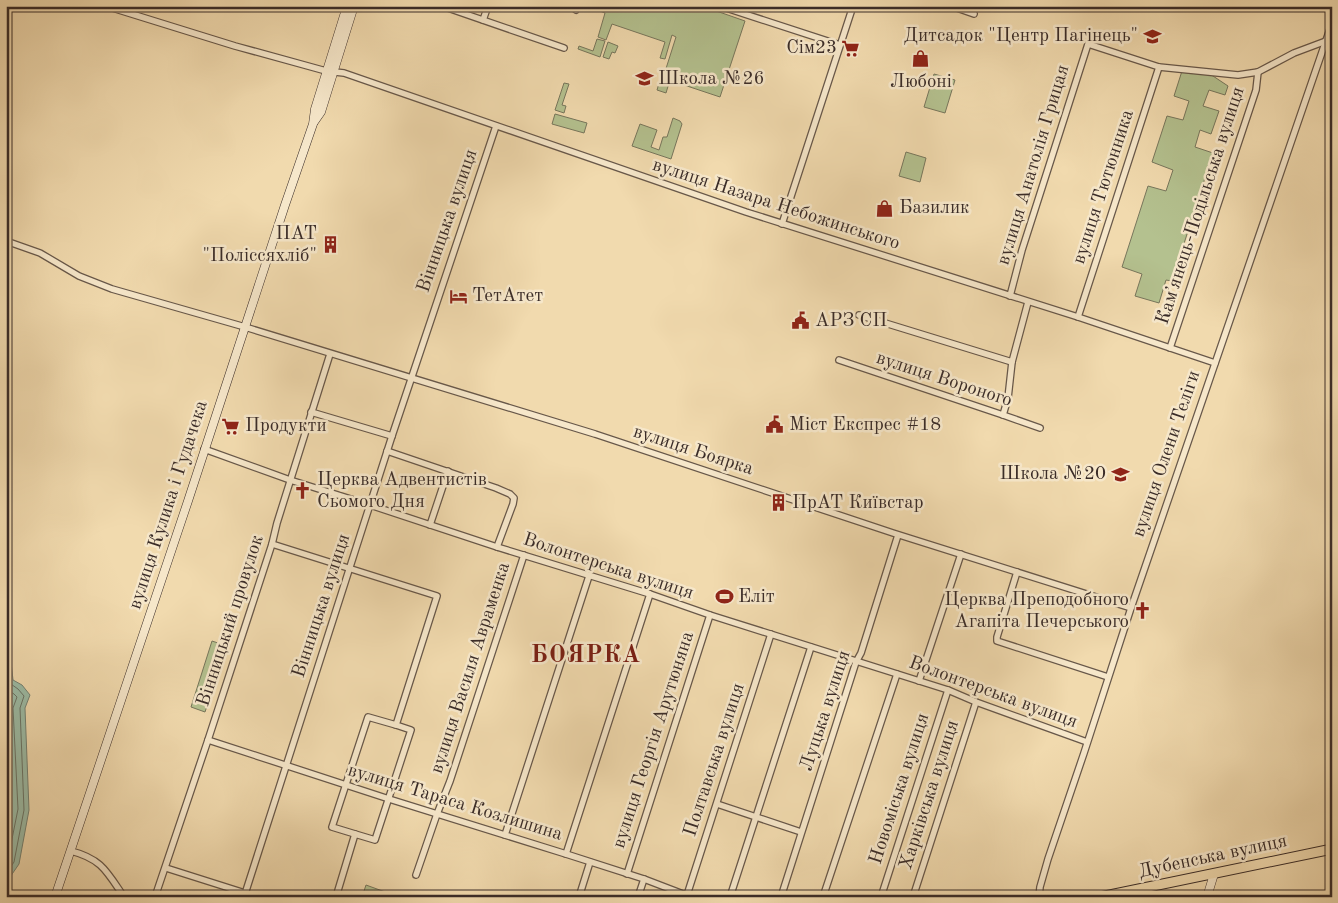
<svg xmlns="http://www.w3.org/2000/svg" width="1338" height="903" viewBox="0 0 1338 903" font-family="'Old Standard TT',serif">
<rect width="100%" height="100%" fill="#f1daae"/>
<filter id="stains"><feTurbulence type="fractalNoise" baseFrequency=".004" numOctaves="4"/><feColorMatrix values="0 0 0 0 .2 0 0 0 0 .09 0 0 0 0 .02 0 0 0 .5 -.17"/></filter>
<radialGradient id="worn" r=".72"><stop offset=".6" stop-color="#630" stop-opacity="0"/><stop offset="1" stop-color="#630" stop-opacity=".3"/></radialGradient>
<g fill="#b4c18f" stroke="#77765c">
<path d="M593 6H702L745 21 720 97 663 78 676 37 672 35 665 59 660 58 665 42 612 24 606 40 598 37 605 13 592 8Z"/>
<path d="M597 39 605 41 600 57 578 49 579 46 593 51Z"/>
<path d="M608 42 618 46 615 53 612 52 609 59 603 57Z"/>
<path d="M1182 71 1210 74 1228 86 1225 95 1209 90 1203 106 1219 111 1211 134 1200 130 1195 147 1213 153 1172 281 1166 280 1159 303 1135 296 1142 274 1122 267 1148 186 1166 191 1173 170 1152 162 1167 116 1183 120 1189 101 1174 96Z"/>
<path d="M934 74 955 80 945 113 924 107Z"/>
<path d="M660 80 669 83 666 93 657 90Z"/>
<path d="M564 83 569 84 562 105 566 106 564 113 555 110Z"/>
<path d="M555 114 587 123 584 133 552 124Z"/>
<path d="M673 118 680 121 682 124 671 159 632 146 640 124 657 130 651 147 659 150 663 137H667Z"/>
<path d="M906 152 926 158 920 182 899 176Z"/>
<path d="M212 641 227 646 205 712 191 707Z"/>
<path d="M366 885 399 897H362Z"/>
</g>
<path fill="#9cbba5" stroke="#758273" d="M6 661 11 662 13 680 22 685 30 695 25 708 29 810 19 864 6 883Z"/>
<g fill="none" stroke-linecap="round" stroke-linejoin="round">
<g stroke="#6b7466" stroke-width="1">
<path d="M6 667 8 682 18 689 24 696 20 708 24 810 14 862 6 874"/>
<path d="M6 689 14 694 17 697 13 708 18 809 8 859 6 862"/>
<path d="M6 716 10 809 6 829"/>
</g>
<defs>
<g id="minor">
<path d="M106 6 235 46 326 71 344 73 746 212 1078 317 1215 363"/>
<path d="M442 6 564 48"/>
<path d="M720 6 840 45"/>
<path d="M951 6 974 14"/>
<path d="M576 10 578 6"/>
<path d="M483 20 488 6"/>
<path d="M782 224 853 6"/>
<path d="M6 241 40 253 79 276 112 289 245 327 595 434 893 533 1131 608"/>
<path d="M1010 296 1022 250 1088 44 1159 67 1238 75 1258 72 1294 53 1326 41"/>
<path d="M859 315 1012 362"/>
<path d="M1078 317 1159 67"/>
<path d="M1170 348 1256 90 1258 72"/>
<path d="M839 360 1003 415 1040 428"/>
<path d="M311 412 392 436"/>
<path d="M1003 415 1008 398 1012 362 1028 302"/>
<path d="M204 449 290 480 370 505 497 547 650 594 710 615 948 690 976 702 1087 742"/>
<path d="M387 451 496 488 510 494 514 498 513 504 497 547"/>
<path d="M430 525 448 471"/>
<path d="M272 544 437 596 396 725 411 730 375 840 355 834 336 897"/>
<path d="M1017 572 997 637V641L1108 677"/>
<path d="M919 681 961 554"/>
<path d="M208 740 389 799 566 854 644 879 691 897"/>
<path d="M717 804 801 832"/>
<path d="M355 834 332 827 368 717 396 725"/>
<path d="M505 835 589 576"/>
<path d="M71 851C102 859 107 872 124 897"/>
<path d="M566 854 650 594"/>
<path d="M166 868 245 893"/>
<path d="M627 874 710 615"/>
<path d="M416 875 437 814 450 781 524 555"/>
<path d="M687 895 771 634"/>
<path d="M155 897 208 740 272 544 277 523 330 354"/>
<path d="M244 897 392 436 496 126"/>
<path d="M579 897 590 862"/>
<path d="M638 897 644 879"/>
<path d="M730 897 811 647"/>
<path d="M781 897 856 662 861 653 898 535"/>
<path d="M823 897 897 674"/>
<path d="M881 897 948 690"/>
<path d="M913 897 976 702"/>
<path d="M1039 897 1040 887 1048 859 1084 753 1131 608 1332 23"/>
</g>
<g id="secondary">
<path d="M314 122 321 112 354 6"/>
<path d="M55 897 188 501 285 205 313 124 315 109 347 6"/>
<path d="M1207 897 1214 874"/>
</g>
<path id="primary" d="M1100 897 1332 849"/>
</defs>
<use href="#minor" stroke="#68584a" stroke-width="8"/>
<use href="#secondary" stroke="#3a2c28" stroke-width="9"/>
<use href="#primary" stroke="#3a2c28" stroke-width="11"/>
<use href="#minor" stroke="#f6e7ca" stroke-width="5.5"/>
<use href="#secondary" stroke="#f6e7ca" stroke-width="8"/>
<use href="#primary" stroke="#f1daae" stroke-width="9"/>
</g>
<defs>
<symbol id="school-bare" viewBox="-9 -9 18 18"><path d="M0-5L7-2L0 1L-7-2ZM-4 1L0 2.5L4 1V4Q0 6-4 4Z" fill="#8f2418" stroke="#f6e7ca" stroke-width="2.5" paint-order="stroke"/></symbol>
<symbol id="supermarket-bare" viewBox="-9 -9 18 18"><path d="M-6-5.5h2.5l.6 2H6L4.5 2H-2.5L-4.4-4H-6ZM-1.5 3.2a1.3 1.3 0 1 0 .1 0ZM3 3.2a1.3 1.3 0 1 0 .1 0Z" fill="#8f2418" stroke="#f6e7ca" stroke-width="2.5" paint-order="stroke"/></symbol>
<symbol id="shop-bare" viewBox="-9 -9 18 18"><path d="M-5-2.5h2.3a2.7 3.5 0 0 1 5.4 0H5L5.5 6h-11ZM-1.5-2.5h3a1.5 2.3 0 0 0-3 0Z" fill="#8f2418" stroke="#f6e7ca" stroke-width="2.5" paint-order="stroke"/></symbol>
<symbol id="building-bare" viewBox="-9 -9 18 18"><path d="M-4-6H4V6H1V3H-1V6H-4ZM-2.5-4.3h1.7v1.8h-1.7ZM.8-4.3h1.7v1.8H.8ZM-2.5-1h1.7V.8h-1.7ZM.8-1h1.7V.8H.8Z" fill="#8f2418" stroke="#f6e7ca" stroke-width="2.5" paint-order="stroke"/></symbol>
<symbol id="hotel-bare" viewBox="-9 -9 18 18"><path d="M-6-4.5h1.5V1H6V5H4.5V3h-9V5H-6ZM-4 0a1.8 1.8 0 1 1 3.6 0ZM.5 0V-2.5h3Q6-2.5 6 0Z" fill="#8f2418" stroke="#f6e7ca" stroke-width="2.5" paint-order="stroke"/></symbol>
<symbol id="civic-bare" viewBox="-9 -9 18 18"><path d="M-.6-6.5H3V-4.5H.6V-3L4-1V1h2V6H-6V1h2V-1L-.6-3ZM-1.2 2.5V6h2.4V2.5Z" fill="#8f2418" stroke="#f6e7ca" stroke-width="2.5" paint-order="stroke"/></symbol>
<symbol id="church-bare" viewBox="-9 -9 18 18"><path d="M-1.2-6h2.4v3.5h3.3v2.4h-3.3V6h-2.4V-.1h-3.3v-2.4h3.3Z" fill="#8f2418" stroke="#f6e7ca" stroke-width="2.5" paint-order="stroke"/></symbol>
<symbol id="stadium-bare" viewBox="-9 -9 18 18"><path d="M0-5a6.5 5 0 1 0 0 10a6.5 5 0 1 0 0-10ZM-3.5-1.8h7v3.6h-7Z" fill="#8f2418" stroke="#f6e7ca" stroke-width="2.5" paint-order="stroke"/></symbol>
</defs>
<g fill-rule="evenodd">
<use href="#school-bare" x="1140" y="24" width="25" height="25"/>
<use href="#supermarket-bare" x="838" y="36" width="25" height="25"/>
<use href="#shop-bare" x="908" y="46" width="25" height="25"/>
<use href="#school-bare" x="632" y="66" width="25" height="25"/>
<use href="#shop-bare" x="872" y="196" width="25" height="25"/>
<use href="#building-bare" x="318" y="232" width="25" height="25"/>
<use href="#hotel-bare" x="446" y="284" width="25" height="25"/>
<use href="#civic-bare" x="788" y="308" width="25" height="25"/>
<use href="#civic-bare" x="762" y="412" width="25" height="25"/>
<use href="#supermarket-bare" x="218" y="414" width="25" height="25"/>
<use href="#school-bare" x="1108" y="462" width="25" height="25"/>
<use href="#church-bare" x="290" y="478" width="25" height="25"/>
<use href="#building-bare" x="766" y="490" width="25" height="25"/>
<use href="#stadium-bare" x="712" y="584" width="25" height="25"/>
<use href="#church-bare" x="1130" y="598" width="25" height="25"/>
</g>
<g text-anchor="middle" dominant-baseline="central" stroke-width="5" stroke-linejoin="round" paint-order="stroke">
<g font-size="19" fill="#3a2c28" stroke="#f6e7ca" text-anchor="start">
<text x="1138" y="36" text-anchor="end">Дитсадок "Центр Пагінець"</text>
<text x="837" y="48" text-anchor="end">Сім23</text>
<text x="658" y="79">Школа №26</text>
<text x="921" y="82" text-anchor="middle">Любоні</text>
<text x="899" y="208">Базилик</text>
<text x="317" y="234" text-anchor="end">ПАТ<tspan x="317" dy="22">"Поліссяхліб"</tspan></text>
<text x="472" y="296">ТетАтет</text>
<text x="815" y="321">АРЗ СП</text>
<text x="789" y="425">Міст Експрес #18</text>
<text x="245" y="426">Продукти</text>
<text x="1106" y="474" text-anchor="end">Школа №20</text>
<text x="317" y="480">Церква Адвентистів<tspan x="317" dy="22">Сьомого Дня</tspan></text>
<text x="792" y="503">ПрАТ Київстар</text>
<text x="738" y="597">Еліт</text>
<text x="1129" y="600" text-anchor="end">Церква Преподобного<tspan x="1129" dy="22">Агапіта Печерського</tspan></text>
</g>
<g font-size="19" fill="#3a2c28" stroke="#f6e7ca">
<text transform="translate(1034 165) rotate(-73)">вулиця Анатолія Грицая</text>
<text transform="translate(1104 187) rotate(-72)">вулиця Тютюнника</text>
<text transform="translate(776 205) rotate(18)">вулиця Назара Небожинського</text>
<text transform="translate(1201 206) rotate(-72)">Камʼянець-Подільська вулиця</text>
<text transform="translate(448 221) rotate(-71)">Вінницька вулиця</text>
<text transform="translate(944 380) rotate(18)">вулиця Вороного</text>
<text transform="translate(693 451) rotate(18)">вулиця Боярка</text>
<text transform="translate(1167 454) rotate(-71)">вулиця Олени Теліги</text>
<text transform="translate(169 505) rotate(-72)">вулиця Кулика і Гудачека</text>
<text transform="translate(608 567) rotate(18)">Волонтерська вулиця</text>
<text transform="translate(322 606) rotate(-72)">Вінницька вулиця</text>
<text transform="translate(231 621) rotate(-72)">Вінницький провулок</text>
<text transform="translate(471 668) rotate(-72)">вулиця Василя Авраменка</text>
<text transform="translate(993 693) rotate(20)">Волонтерська вулиця</text>
<text transform="translate(826 711) rotate(-72)">Луцька вулиця</text>
<text transform="translate(654 740) rotate(-72)">вулиця Георгія Арутюняна</text>
<text transform="translate(715 760) rotate(-72)">Полтавська вулиця</text>
<text transform="translate(900 789) rotate(-72)">Новоміська вулиця</text>
<text transform="translate(930 795) rotate(-72)">Харківська вулиця</text>
<text transform="translate(455 803) rotate(17)">вулиця Тараса Козлишина</text>
<text transform="translate(1213 857) rotate(-12)">Дубенська вулиця</text>
</g>
<g font-size="24" font-weight="bold" letter-spacing="1" fill="#7a1f14" stroke="#f6e7ca">
<text x="586" y="656">БОЯРКА</text>
</g>
</g>
<rect width="1338" height="903" fill="none" stroke="#f1daae" stroke-width="25"/>
<rect x="8" y="8" width="1323" height="888" fill="none" stroke="#3a2c28" stroke-width="2.5"/>
<rect x="12" y="12" width="1313" height="878" fill="none" stroke="#3a2c28"/>
<rect width="100%" height="100%" filter="url(#stains)"/>
<rect width="100%" height="100%" fill="url(#worn)"/>
</svg>
